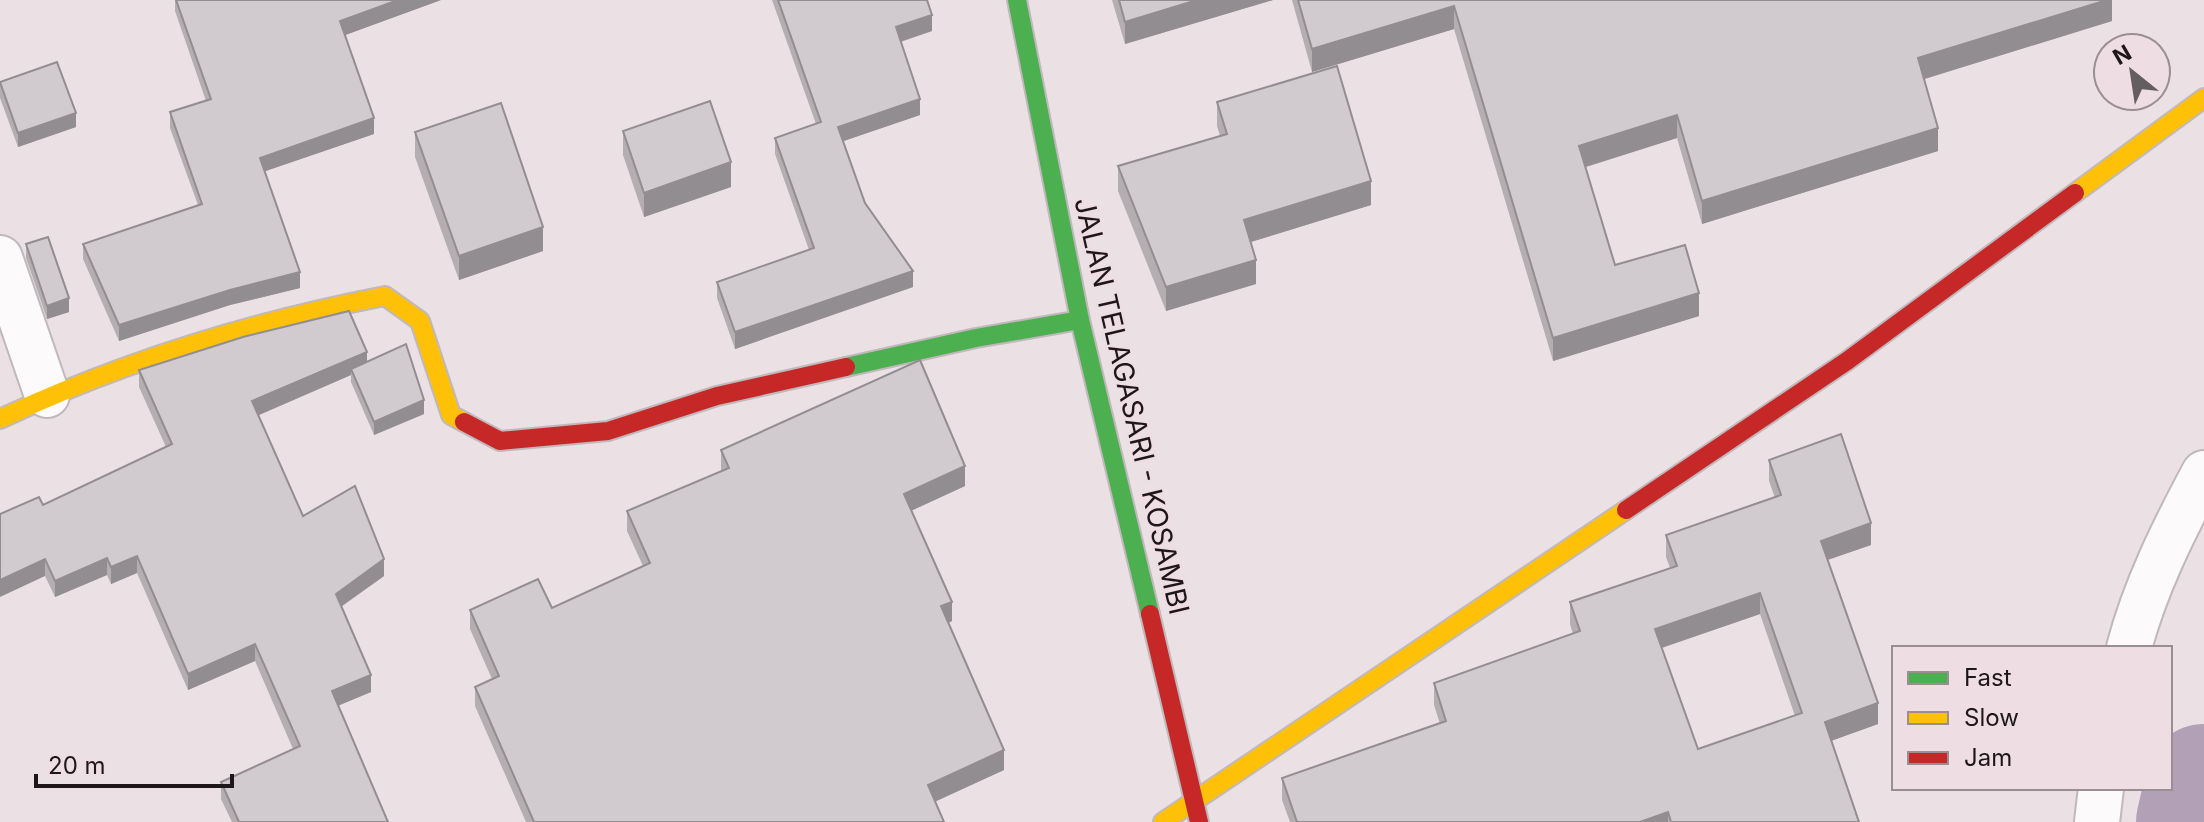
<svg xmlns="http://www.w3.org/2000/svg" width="2204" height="822" viewBox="0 0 2204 822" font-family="Inter,sans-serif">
<rect width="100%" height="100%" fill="#ebe1e5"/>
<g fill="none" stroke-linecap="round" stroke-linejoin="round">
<path stroke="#b2a0b7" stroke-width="118" d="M2195 822 2204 783"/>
<defs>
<g id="street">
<path d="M0 258 47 395"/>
<path d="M2129 648C2145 587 2174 529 2204 473"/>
<path d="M2097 822 2101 788"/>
</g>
<g id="fast">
<path d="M1017 0 1080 320 1150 614"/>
<path d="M846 367 976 338 1080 320"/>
</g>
<g id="slow">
<path d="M2075 193 2204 98"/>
<path d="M0 419C124 361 251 322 385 296L420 321 451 415 464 422"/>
<path d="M1163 822 1626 510"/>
</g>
<g id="jam">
<path d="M464 422 500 441 608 431 717 396 846 367"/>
<path d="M1626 510 1847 361 2075 193"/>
<path d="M1150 614 1199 822"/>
</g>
</defs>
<use href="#street" stroke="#c0b8bb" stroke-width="48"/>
<use href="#fast" stroke="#c0b8bb" stroke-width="22"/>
<use href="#slow" stroke="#c0b8bb" stroke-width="22"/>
<use href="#jam" stroke="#c0b8bb" stroke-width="22"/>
<use href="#street" stroke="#fcfafb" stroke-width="44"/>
<use href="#fast" stroke="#4caf50" stroke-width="18"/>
<use href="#slow" stroke="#ffc107" stroke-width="18"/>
<use href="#jam" stroke="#c62828" stroke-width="18"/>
</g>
<g fill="#b4aeb1" fill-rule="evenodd">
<path d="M175 0H441L345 35 374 134 265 171 300 288 230 305 119 341 83 259V244L198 205 170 128V112L206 101 175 11Z"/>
<path d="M772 0H927L932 31 901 42 920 115 843 141 865 203 913 287 735 349 717 298V282L809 250 775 154V138L816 124Z"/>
<path d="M1112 0H1273L1125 44Z"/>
<path d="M1292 0H2112V21L1924 79 1938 151 1702 224 1677 138 1586 167 1615 265 1699 316 1553 361 1454 29 1312 72Z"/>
<path d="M0 82 76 127 18 147 0 98Z"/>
<path d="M1217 102 1371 205 1251 242 1256 284 1166 311 1118 191V166L1220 136 1217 126Z"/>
<path d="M623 131 731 187 644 217 623 155Z"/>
<path d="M415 132 543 251 459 280 415 157Z"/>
<path d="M26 244 69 312 47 319 26 258Z"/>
<path d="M367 362 424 414 374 435 351 382V375L258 415 303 516 384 576 341 607 371 692 338 706 388 822H232L221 799V782L293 749 255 661 188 690 137 573 111 584 107 575 55 597 45 576 43 505 166 447 139 387V370Z"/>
<path d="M721 450 965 486 911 511 952 621 948 623 1004 770 935 801 944 822H526L475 706V687L492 679 470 629V610L552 608 643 566 627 531V511L721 471Z"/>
<path d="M1769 460 1871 545 1828 560 1878 724 1831 741 1859 822H1290L1282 800V778L1440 724 1434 705V683L1573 634 1570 624V602L1670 568 1666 557V535L1775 498 1769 481ZM1760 614 1795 716 1698 749 1662 648Z"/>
</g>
<g fill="#928d90">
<path d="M398 0H441L340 37V21Z"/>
<path d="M1197 0H1273L1125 44V22Z"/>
<path d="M2107 0H2112V21L1918 81V58Z"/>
<path d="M1454 6V29L1312 72V49Z"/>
<path d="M932 15V31L896 43V27Z"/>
<path d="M920 99V115L838 143V127Z"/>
<path d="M76 113V127L18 147V133Z"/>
<path d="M1677 115V138L1579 169V146Z"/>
<path d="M374 118V134L260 173V158Z"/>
<path d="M1938 128V151L1702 224V201Z"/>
<path d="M731 162V187L644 217V193Z"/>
<path d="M1371 181V205L1244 244V220Z"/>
<path d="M543 227V251L459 280V256Z"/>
<path d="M1256 260V284L1166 311V287Z"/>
<path d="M913 271V287L735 349V332Z"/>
<path d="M300 272V288L230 305 119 341V325L230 290Z"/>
<path d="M1699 293V316L1553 361V338Z"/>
<path d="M69 298V312L47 319V306Z"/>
<path d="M367 352V368L351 369V375L252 418V401Z"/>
<path d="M424 400V414L374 435V422Z"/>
<path d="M965 466V486L904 514V494Z"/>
<path d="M1871 523V545L1821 562V541Z"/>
<path d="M137 556V573L111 584V567Z"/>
<path d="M107 558V575L55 597V581Z"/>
<path d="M45 559V576L0 597V580Z"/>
<path d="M384 559V576L336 610V594Z"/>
<path d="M1760 593V614L1655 650V629Z"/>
<path d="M952 602V621L941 626V606Z"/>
<path d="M255 644V661L188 690V674Z"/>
<path d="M371 675V692L332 708V691Z"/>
<path d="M1878 703V724L1825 743V722Z"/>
<path d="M1004 750V770L928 805V785Z"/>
<path d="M1668 812V822H1640Z"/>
</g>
<g fill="#d1cace" stroke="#928d90" stroke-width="2" fill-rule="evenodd">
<path d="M176 0H398L340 21 374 118 260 158 300 272 230 290 119 325 83 244 202 204 170 112 211 99Z"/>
<path d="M778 0H927L932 15 896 27 920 99 838 127 865 203 913 271 735 332 717 282 814 248 775 138 821 122Z"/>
<path d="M1119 0H1197L1125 22Z"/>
<path d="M1298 0H2107L1918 58 1938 128 1702 201 1677 115 1579 146 1615 265 1685 245 1699 293 1553 338 1454 6 1312 49Z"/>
<path d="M57 62 76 113 18 133 0 82Z"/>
<path d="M1337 66 1371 181 1244 220 1256 260 1166 287 1118 166 1227 134 1217 102Z"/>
<path d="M710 101 731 162 644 193 623 131Z"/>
<path d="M501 103 543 227 459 256 415 132Z"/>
<path d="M48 237 69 298 47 306 26 244Z"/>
<path d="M349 311 367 352 252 401 303 516 355 486 384 559 336 594 371 675 332 691 388 822H239L221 782 300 746 255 644 188 674 137 556 111 567 107 558 55 581 45 559 0 580V514L39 497 43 505 172 444 139 370 243 337Z"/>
<path d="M406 344 424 400 374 422 351 369Z"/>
<path d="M920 360 965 466 904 494 952 602 941 606 1004 750 928 785 944 822H534L475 687 499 676 470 610 538 579 552 608 650 563 627 511 729 468 721 450Z"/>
<path d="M1841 434 1871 523 1821 541 1878 703 1825 722 1859 822H1671L1668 812 1640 822H1297L1282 778 1446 721 1434 683 1580 631 1570 602 1677 566 1666 535 1781 495 1769 460ZM1760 593 1802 713 1698 749 1655 629Z"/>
</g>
<g text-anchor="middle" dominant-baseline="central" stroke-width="6" stroke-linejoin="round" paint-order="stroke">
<g font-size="28" fill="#1d171a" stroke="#efdde4">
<text transform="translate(1132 406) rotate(77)">JALAN TELAGASARI - KOSAMBI</text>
</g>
</g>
<rect x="1892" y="646" width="280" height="144" fill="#efdde4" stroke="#9b8e93" stroke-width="2"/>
<rect x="1908" y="672" width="40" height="12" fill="#4caf50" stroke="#9b8e93" stroke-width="2"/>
<text x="1964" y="686" font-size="24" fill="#1d171a">Fast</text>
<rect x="1908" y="712" width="40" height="12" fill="#ffc107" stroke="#9b8e93" stroke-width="2"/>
<text x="1964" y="726" font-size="24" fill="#1d171a">Slow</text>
<rect x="1908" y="752" width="40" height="12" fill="#c62828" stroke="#9b8e93" stroke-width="2"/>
<text x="1964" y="766" font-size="24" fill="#1d171a">Jam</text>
<g transform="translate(2132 72) rotate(330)"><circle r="38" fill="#efdde4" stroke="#9b8e93" stroke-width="2"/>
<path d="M0-6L14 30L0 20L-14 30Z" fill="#655e61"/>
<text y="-12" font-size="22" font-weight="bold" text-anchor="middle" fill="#1d171a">N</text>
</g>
<path d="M36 774v12h196v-12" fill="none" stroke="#1d171a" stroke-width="4"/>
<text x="48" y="774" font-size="24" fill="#1d171a" stroke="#efdde4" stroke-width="6" paint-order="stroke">20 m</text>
</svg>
